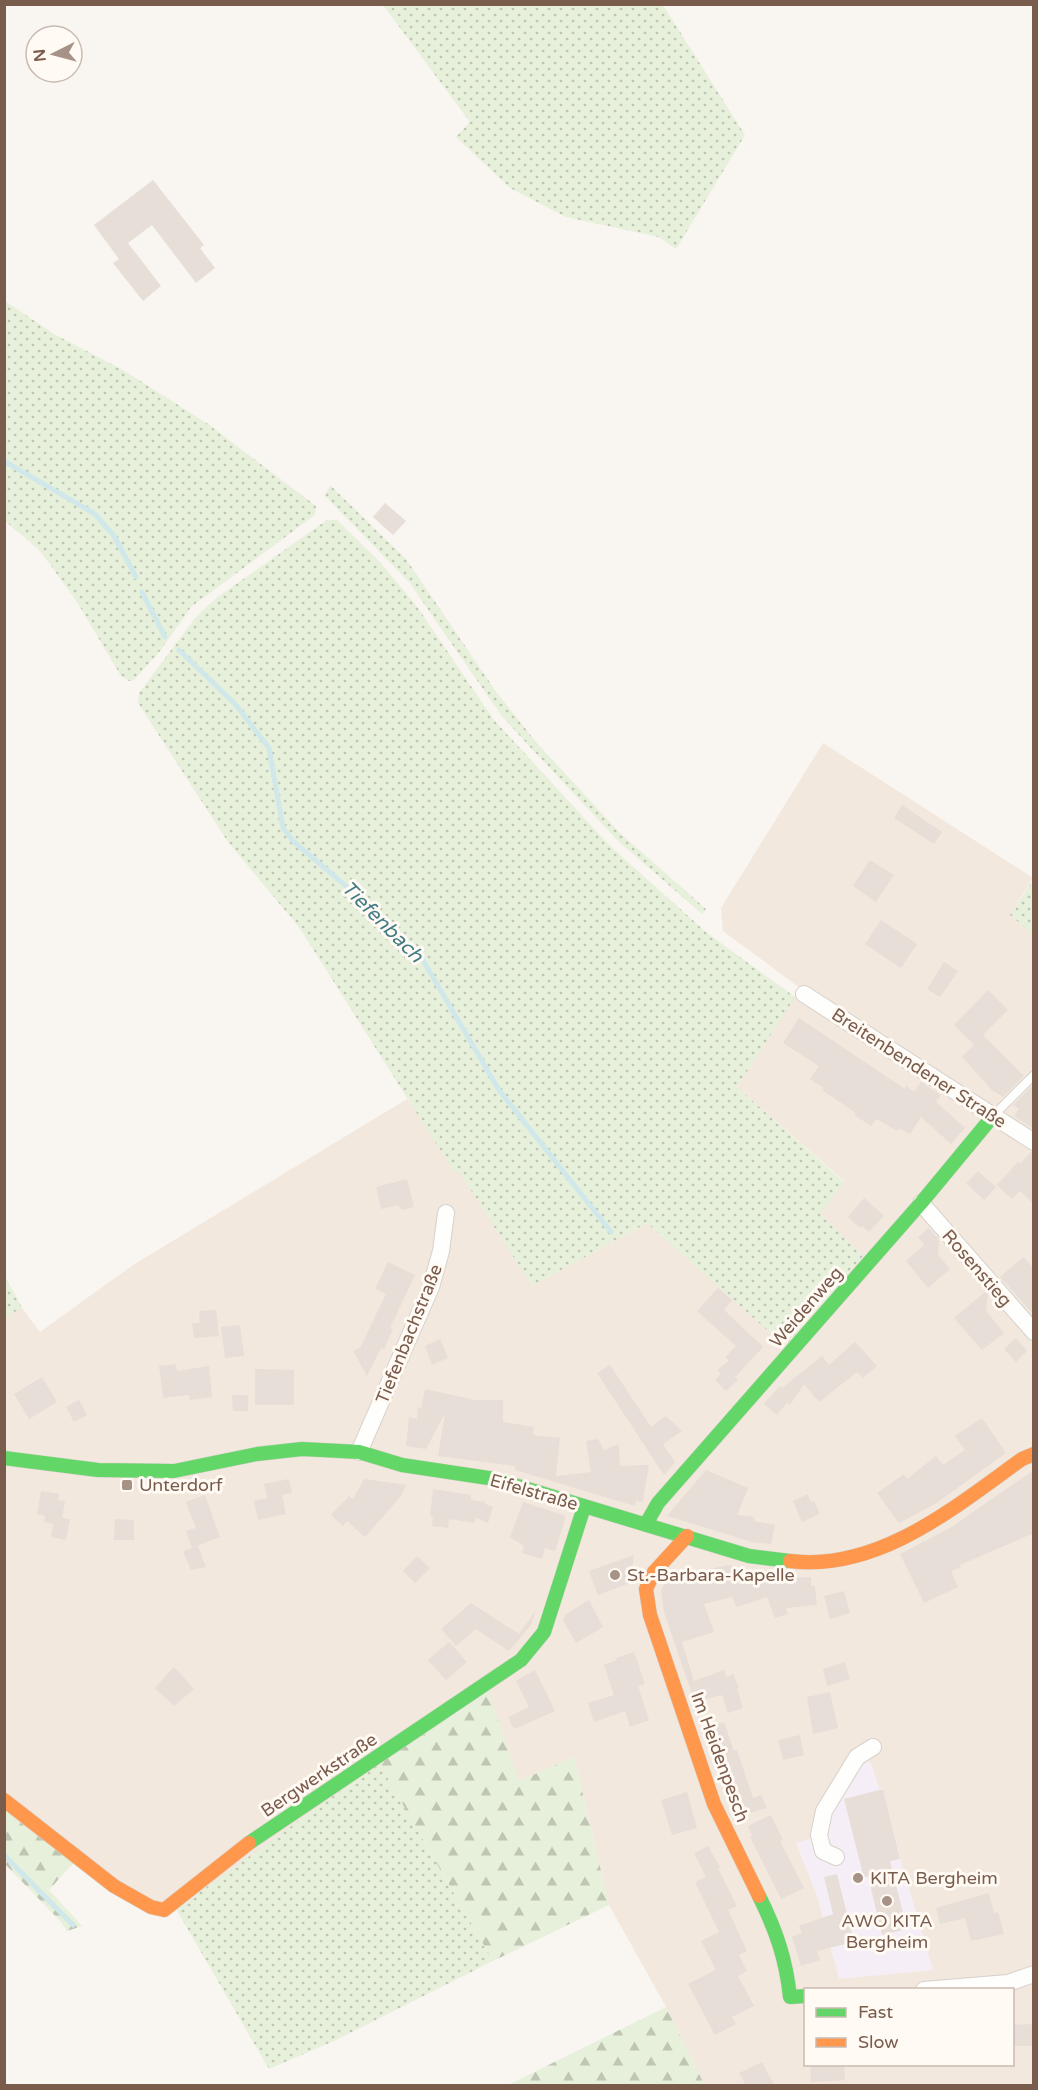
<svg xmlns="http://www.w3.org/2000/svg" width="1038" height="2090" viewBox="0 0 1038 2090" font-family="'Varela Round',sans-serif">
<defs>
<pattern id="grass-dots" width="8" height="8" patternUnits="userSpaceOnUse" patternTransform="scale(1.5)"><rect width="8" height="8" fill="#e7f0db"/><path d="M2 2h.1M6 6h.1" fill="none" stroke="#c0c6b4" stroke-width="1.8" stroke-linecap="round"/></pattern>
<pattern id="forest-firs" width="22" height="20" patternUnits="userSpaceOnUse" patternTransform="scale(1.5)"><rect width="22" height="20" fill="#e7f0db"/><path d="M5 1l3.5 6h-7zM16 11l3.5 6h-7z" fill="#c0c6b4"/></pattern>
</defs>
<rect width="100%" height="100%" fill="#f9f5f0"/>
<path fill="#f2e8de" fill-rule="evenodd" d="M823 743 1033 878 1010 915 1034 934 1033 2085H701L704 2084 666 2007 609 1905 574 1757 519 1781 147 1912 5 1805 4 1317 22 1308 40 1332 133 1265 407 1099 462 1170 532 1286 647 1223 785 1345 863 1256 819 1214 844 1181 737 1087 800 988 723 931 721 908ZM806 1990H1012V2064H806Z"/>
<path fill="#f6eef6" d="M863 1757 871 1763 879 1788H883L901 1861 933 1970 839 1979 817 1896 796 1843 825 1834 827 1818Z"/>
<g fill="url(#grass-dots)">
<path d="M383 5H663L745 135 676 249 659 237 566 217 510 188 456 137 470 122Z"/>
<path d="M5 301 54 334 123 370 208 424 316 506 315 515 191 607 160 651 134 680 129 681 121 676 77 602 49 563 38 549 5 521Z"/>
<path d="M330 485 406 559 497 693 536 742 620 833 706 909 702 914 617 840 531 748 501 715 409 582 325 496Z"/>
<path d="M327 520H337L379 561 401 587 418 608 494 720 609 845 707 933 795 997 737 1087 844 1182 820 1214 863 1256 785 1346 647 1223 532 1286 462 1176V1171L454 1172 299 927 228 842 138 703 139 693 195 618 215 599Z"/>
<path d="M1033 880V934L1010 915Z"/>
<path d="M5 1276 22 1308 5 1317H4Z"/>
<path d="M379 1763 493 1961 334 2041 269 2069 176 1909Z"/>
</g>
<g fill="url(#forest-firs)">
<path d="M488 1690 519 1781 574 1757 609 1905 493 1961 379 1763Z"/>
<path d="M4 1805 75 1861 49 1890 82 1926 67 1931 61 1922 5 1864Z"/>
<path d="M666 2007 704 2084 701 2085H508Z"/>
</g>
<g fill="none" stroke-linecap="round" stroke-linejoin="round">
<g stroke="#d0e8ea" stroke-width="5">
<path d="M4 461 95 514 114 536 136 577"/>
<path d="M142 592 165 637"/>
<path d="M179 650 235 704 269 748 283 828 294 842 366 903 421 957 499 1090 611 1232"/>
<path d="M4 1855 73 1925"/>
</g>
</g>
<g fill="#e6ded7">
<path d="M153 180 204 245 200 248 215 268 196 283 152 225 128 243 161 286 143 301 113 263 119 259 94 225Z"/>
<path d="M385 503 406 521 393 535 373 517Z"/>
<path d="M902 805 942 832 934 844 894 818Z"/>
<path d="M870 860 894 875 876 902 853 886Z"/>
<path d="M881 920 917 944 901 968 865 944Z"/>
<path d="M944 962 958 971 940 997 927 989Z"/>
<path d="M988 990 1008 1010 983 1035 1024 1076 1003 1097 992 1090 962 1057 974 1045 954 1025Z"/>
<path d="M799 1018 905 1089 906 1086 914 1092 921 1082 941 1095 936 1102 965 1128 951 1144 921 1117 910 1134 901 1129 896 1130 876 1119 871 1126 854 1115 856 1113 822 1090 824 1088 810 1079 819 1066 783 1043Z"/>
<path d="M1033 1085H1034V1129L1014 1116 1019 1109 1013 1105Z"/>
<path d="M1031 1152H1034V1204L1020 1191 1012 1199 997 1185 1018 1162 1020 1164Z"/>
<path d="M978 1171 996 1187 984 1200 966 1183Z"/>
<path d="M407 1179 414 1207 402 1210 398 1205 381 1209 376 1187Z"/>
<path d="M864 1198 884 1216 869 1232 862 1226 860 1228 848 1217Z"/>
<path d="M929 1228 939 1240 938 1255 950 1269 928 1288 906 1261 924 1245 918 1237Z"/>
<path d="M1023 1257 1034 1268V1315L1000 1277Z"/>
<path d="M388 1262 415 1275 390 1328 393 1329 384 1349 381 1348 367 1376 353 1351 360 1348 386 1294 375 1289Z"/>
<path d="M718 1288 732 1300 724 1310 763 1347 735 1377 738 1380 726 1391 715 1380 721 1374 717 1370 729 1361 725 1357 736 1346 697 1311Z"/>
<path d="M985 1292 988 1295 986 1311 1004 1333 982 1350 954 1318Z"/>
<path d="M216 1310 219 1336 194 1338 192 1323H200L199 1311Z"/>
<path d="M240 1325 244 1356 225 1358 221 1327Z"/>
<path d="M1016 1338 1027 1351 1016 1362 1004 1349Z"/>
<path d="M440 1339 448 1358 432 1365 425 1346Z"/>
<path d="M855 1342 877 1366 863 1378 857 1372 819 1402 804 1384 790 1405 787 1403 777 1415 764 1404 780 1386 782 1388 822 1356 829 1365Z"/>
<path d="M176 1364 177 1371 209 1366 212 1397 190 1400 189 1395 163 1398 159 1366Z"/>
<path d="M610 1365 651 1427 666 1416 682 1431 663 1444 675 1462 664 1475 597 1373Z"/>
<path d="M255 1369 294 1370V1405H255Z"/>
<path d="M42 1377 57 1402 29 1419 14 1394Z"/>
<path d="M425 1389 475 1400H503V1422L534 1427 533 1435 560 1438 556 1476 591 1472 586 1441 598 1439 604 1450 619 1444 620 1466 649 1465 643 1500 642 1502 636 1500 635 1506 628 1504 515 1470V1466L438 1456 445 1413 426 1449 406 1446 409 1417 417 1419 418 1407 421 1408Z"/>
<path d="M232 1395H248V1411H233Z"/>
<path d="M79 1400 87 1415 74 1422 66 1407Z"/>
<path d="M982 1418 1006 1453 935 1504 899 1523 877 1493 904 1474 907 1479 936 1456 943 1465 965 1450 955 1436Z"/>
<path d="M706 1470 748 1488 737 1515 754 1517V1521L775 1525 771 1544 752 1542 667 1516Z"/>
<path d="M1034 1470V1533L960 1565 961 1567 951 1571 958 1587 924 1603 900 1554 950 1528Z"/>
<path d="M289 1479 292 1493 282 1495 286 1514 258 1520 254 1501 267 1498 264 1484Z"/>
<path d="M364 1479 406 1485 401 1496 365 1537 347 1521 343 1526 331 1515 349 1496 353 1499Z"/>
<path d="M433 1489 471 1495V1500L485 1502V1504L493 1507 488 1523 475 1517V1523L449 1519 448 1528 432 1526 433 1517 430 1516Z"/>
<path d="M41 1491 59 1494 58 1500 65 1501 62 1518 70 1519 66 1540 51 1537 53 1524 44 1522 45 1516 37 1514Z"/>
<path d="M808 1494 811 1502 814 1501 820 1514 802 1522 793 1501Z"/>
<path d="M205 1495 220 1537 192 1548 186 1531 196 1528 186 1502Z"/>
<path d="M523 1502 566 1516 555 1551 545 1548 542 1559 522 1553 524 1546 510 1537Z"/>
<path d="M115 1519 134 1520V1540H114Z"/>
<path d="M198 1546 206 1567 191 1570 183 1551Z"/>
<path d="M634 1555 630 1583 598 1595 589 1571Z"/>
<path d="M417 1556 430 1568 415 1583 403 1571Z"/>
<path d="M728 1565 734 1566 739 1584 757 1579 811 1577V1586H815L817 1605 786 1608 788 1614 775 1618 767 1597 737 1607 732 1597 704 1604 714 1632 682 1642 694 1681 724 1670 727 1677 733 1674 739 1688H737L743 1708 728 1713 722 1695 701 1700 705 1713 699 1715 664 1612 661 1591 664 1584 706 1574 705 1570Z"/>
<path d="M844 1591 850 1613 830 1619 824 1596Z"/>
<path d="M589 1600 603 1627 576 1643 563 1620 565 1615Z"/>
<path d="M471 1603 519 1634 536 1610 531 1625 509 1651 476 1629 456 1646 441 1629Z"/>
<path d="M449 1642 467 1662 446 1680 428 1660Z"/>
<path d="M634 1652 645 1684 638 1686 649 1720 630 1727 625 1711 594 1722 588 1703 614 1695 604 1665 617 1660 616 1658Z"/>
<path d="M845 1662 850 1679 827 1686 823 1669Z"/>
<path d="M174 1667 194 1689 174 1706 155 1688Z"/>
<path d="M535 1670 555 1711 514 1729 508 1717 529 1707 516 1681Z"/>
<path d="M830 1692 838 1728 813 1734 807 1697Z"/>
<path d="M724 1722 734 1751 737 1750 753 1798 761 1795 767 1808 736 1817 732 1809 738 1806 730 1790 725 1792 704 1729Z"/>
<path d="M800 1735 804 1755 783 1760 778 1740Z"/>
<path d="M883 1789 900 1859 890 1861 907 1929 882 1935 868 1876 864 1878 844 1799Z"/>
<path d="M687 1792 697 1828 672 1835 661 1800Z"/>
<path d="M771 1815 783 1840 780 1841 804 1888 781 1899 750 1837 752 1835 748 1826Z"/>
<path d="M708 1846 720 1867 718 1868 737 1906 728 1910 747 1951 739 1955 747 1971 738 1976 754 2006 732 2017 736 2024 715 2035 688 1984 716 1970 701 1941 719 1932 695 1882 706 1877 694 1853Z"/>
<path d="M837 1874 854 1942 817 1951 820 1960 801 1966 792 1937 802 1933 799 1926 833 1914 824 1877Z"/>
<path d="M989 1893 994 1913 998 1912 1004 1934 971 1941 965 1918 940 1924 936 1908Z"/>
<path d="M1034 2024V2046H1012V2025Z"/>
<path d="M762 2062 774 2085H746L739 2073Z"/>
<path d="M810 2064H844L845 2080 811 2082Z"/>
</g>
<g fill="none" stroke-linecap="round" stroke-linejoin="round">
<defs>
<path id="lane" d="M994 1115 1034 1075"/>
<g id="street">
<path d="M804 994 1034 1142"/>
<path d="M921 1203 1034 1332"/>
<path d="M359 1452 431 1287 441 1251 446 1213"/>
<path d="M836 1857 823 1851 819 1835 824 1811 857 1757 873 1747"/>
<path d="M924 1990 1008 1983 1034 1974"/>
</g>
<g id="fast">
<path d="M4 1458 98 1470 174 1471 257 1454 302 1449 359 1452 402 1465 495 1479 749 1556 790 1561"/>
<path d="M646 1524 658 1503 921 1203 993 1116"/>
<path d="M249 1843 521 1660 544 1632 584 1507"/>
<path d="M759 1896C776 1930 786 1959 790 1997L806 1996"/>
</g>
<g id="slow">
<path d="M687 1536 654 1572 646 1589 650 1615 714 1804 759 1896"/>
<path d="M790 1561C878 1572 955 1507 1022 1459L1034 1454"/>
<path d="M4 1800 114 1886 151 1907 164 1910 249 1843"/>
</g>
</defs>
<use href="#lane" stroke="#d7d1cb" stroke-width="10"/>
<use href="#street" stroke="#d7d1cb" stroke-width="18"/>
<use href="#fast" stroke="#d9d2cb" stroke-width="15"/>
<use href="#slow" stroke="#d9d2cb" stroke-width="15"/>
<use href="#lane" stroke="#fefefd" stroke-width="8"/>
<use href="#street" stroke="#fefefd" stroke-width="16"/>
<use href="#fast" stroke="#63d668" stroke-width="14"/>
<use href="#slow" stroke="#ff974d" stroke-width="14"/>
</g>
<g fill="#a69286" stroke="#fffaf3" stroke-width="2">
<rect x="121" y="1479" width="12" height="12" rx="3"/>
<circle cx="615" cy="1575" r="6"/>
<circle cx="858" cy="1878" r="6"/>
<circle cx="887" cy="1901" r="6"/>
</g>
<g text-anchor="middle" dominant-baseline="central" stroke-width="6" stroke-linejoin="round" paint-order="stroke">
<g font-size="18" fill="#7a5c4d" stroke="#fffaf3">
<text transform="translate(919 1068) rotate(33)">Breitenbendener Straße</text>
<text transform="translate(977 1268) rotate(49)">Rosenstieg</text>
<text transform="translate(806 1307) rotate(-49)">Weidenweg</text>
<text transform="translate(409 1334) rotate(-68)">Tiefenbachstraße</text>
<text transform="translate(534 1492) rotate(16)">Eifelstraße</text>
<text transform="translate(720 1757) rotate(70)">Im Heidenpesch</text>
<text transform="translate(319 1775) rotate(-34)">Bergwerkstraße</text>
</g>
<g font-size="18" fill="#7a5c4d" stroke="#fffaf3" text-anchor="start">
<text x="139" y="1485">Unterdorf</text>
<text x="627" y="1575">St.-Barbara-Kapelle</text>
<text x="870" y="1878">KITA Bergheim</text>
<text x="887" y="1921" text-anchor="middle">AWO KITA<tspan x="887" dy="21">Bergheim</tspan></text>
</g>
<g font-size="20" font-style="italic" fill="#437c86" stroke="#fffaf3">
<text transform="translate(382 922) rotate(45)">Tiefenbach</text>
</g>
</g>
<rect width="1038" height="2090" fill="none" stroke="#7a5c4d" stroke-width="12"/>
<rect x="804" y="1988" width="210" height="78" fill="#fffaf3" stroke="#cabbb1" stroke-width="1.5"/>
<rect x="816" y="2008" width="30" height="9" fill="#63d668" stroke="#cabbb1" stroke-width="1.5"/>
<text x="858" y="2018" font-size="18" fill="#7a5c4d">Fast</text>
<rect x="816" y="2038" width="30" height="9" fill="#ff974d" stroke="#cabbb1" stroke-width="1.5"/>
<text x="858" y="2048" font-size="18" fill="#7a5c4d">Slow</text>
<g transform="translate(54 54) rotate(264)"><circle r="28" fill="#fffaf3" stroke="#cabbb1" stroke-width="1.5"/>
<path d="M0-4.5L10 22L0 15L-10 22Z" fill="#a69286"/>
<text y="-9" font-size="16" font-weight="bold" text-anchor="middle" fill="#7a5c4d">N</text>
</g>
</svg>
